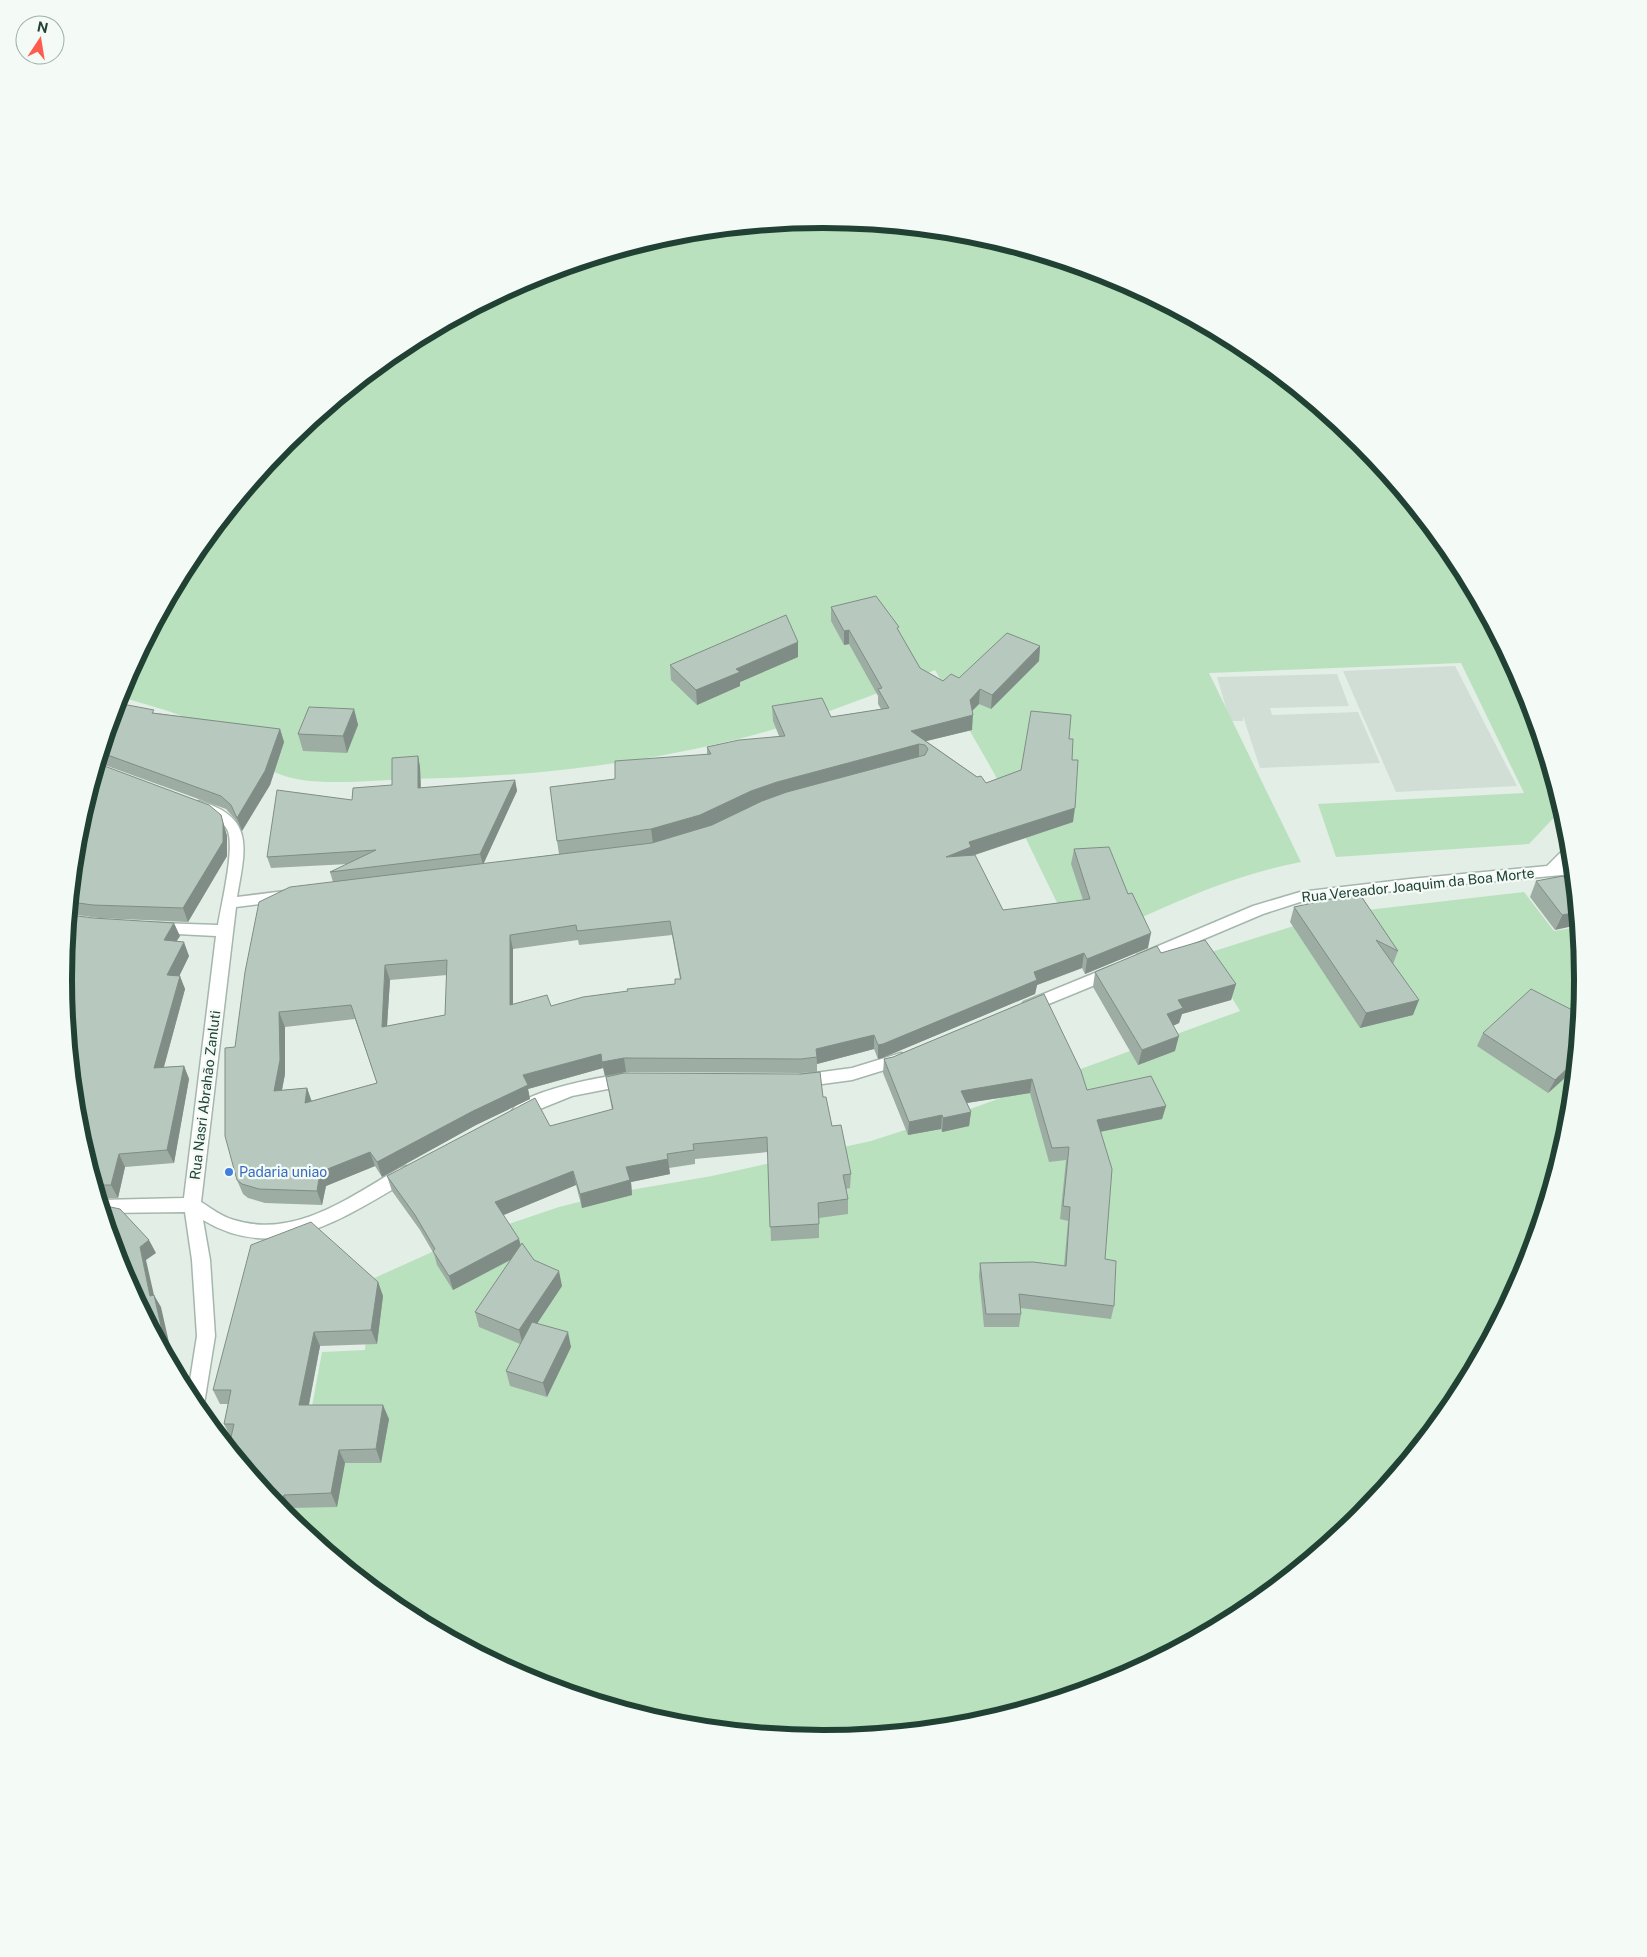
<svg xmlns="http://www.w3.org/2000/svg" width="1647" height="1957" viewBox="0 0 1647 1957" font-family="'Public Sans',sans-serif">
<rect width="100%" height="100%" fill="#e3eee7"/>
<g fill="#d0ded5">
<path d="M1455 666 1517 786 1396 792 1343 671Z"/>
<path d="M1337 674 1349 706 1270 708 1272 715 1358 712 1380 763 1260 768 1243 716V721H1230L1217 677Z"/>
</g>
<g fill="#b9e1bd">
<path d="M824 219 972 233 1114 277 1246 347 1361 441 1455 557 1526 688 1562 809 1529 844 1336 857 1318 804 1524 793 1461 663 1209 673 1301 862C1220 877 1152 914 1078 946L994 773 935 670C874 695 813 719 750 736 637 765 527 777 411 779 376 780 325 786 292 778 255 769 225 738 192 721 171 710 142 704 119 696L122 687 192 556 286 441 402 347 533 276 676 233Z"/>
<path d="M1524 892 1554 931 1578 927 1583 979 1569 1127 1525 1270 1455 1401 1361 1516 1261 1597 1245 1610 1114 1681 971 1724 823 1738 675 1724 532 1680 401 1610 291 1520 322 1352 365 1350 370 1280 452 1243 559 1207 619 1192 712 1176 871 1141 973 1108 1240 1011 1205 954 1300 924 1350 912Z"/>
</g>
<g fill="none" stroke-linecap="round" stroke-linejoin="round">
<defs>
<g id="minor">
<path d="M199 801C256 817 245 849 237 897L285 891 290 892 292 896 290 900 285 901 236 907 201 1202C211 1208 222 1217 234 1220 295 1239 350 1197 400 1168L406 1166 412 1168 414 1173 412 1178C346 1216 279 1266 203 1220L210 1260 215 1336 204 1404 200 1410 188 1393 197 1336 192 1260 185 1212 105 1213 101 1200 184 1198 216 936 158 933 153 932 151 928 153 924 158 923 218 925C221 905 236 846 227 829 221 818 206 813 194 809L192 806 194 803Z"/>
<path d="M1570 845 1571 858 1565 865 1572 864 1573 874 1410 889 1300 902 1263 914 1147 963 1142 964 1137 963 1135 959 1137 955 1253 906 1300 892 1410 879 1547 866 1566 847Z"/>
<path d="M1112 966 1117 968 1119 972 1117 976 1034 1010 1029 1012 1024 1010 1021 1006 1024 1002Z"/>
<path d="M901 1053 907 1055 909 1059 907 1063 852 1080 800 1087 794 1085 792 1081 794 1077 800 1075 852 1068Z"/>
<path d="M627 1074 633 1076 635 1080 633 1084 572 1096 520 1117 514 1116 512 1111C522 1091 604 1076 627 1074Z"/>
</g>
</defs>
<use href="#minor" stroke="#a5b7ad" stroke-width="3"/>
<use href="#minor" fill="#fff" fill-rule="evenodd"/>
</g>
<g fill="#9dada4" fill-rule="evenodd">
<path d="M831 607 899 632 920 668 943 681 959 678 1040 646 1039 661 991 709 979 704 972 711V730L926 741 986 783 1021 770 1069 739 1072 760 1073 822 972 856 1003 910 1083 900 1071 864 1074 849 1148 948 1085 974 1082 968 1037 985 1035 994 882 1058 878 1059 874 1049 817 1064V1072L801 1073 626 1072 605 1076 603 1068 528 1089 530 1099 476 1125 382 1177 375 1166 326 1186 322 1205 265 1203 248 1198 243 1194 237 1180 235 1047 333 882 330 872 348 864 271 868 267 857 352 800 392 785 418 756 420 767 421 788 515 780 517 791 483 864 559 854 557 841 615 779 707 755V747L779 736 773 721 772 706 831 717 881 709 878 704V696L849 644 844 645 831 621ZM672 935 680 979 675 984 628 991 551 1006 513 1004V949L578 940 579 945ZM447 975 445 1015 387 1026 390 980ZM355 1019 377 1083 311 1101 307 1088 282 1090 285 1074V1027Z"/>
<path d="M798 657 740 682V686L697 705 671 680 670 665Z"/>
<path d="M117 703 155 713 280 729 284 742 270 785 242 831 235 819 226 809 99 763Z"/>
<path d="M354 709 358 725 347 753 303 751 298 734Z"/>
<path d="M221 815 227 836V856L188 922 99 918 70 914 78 830Z"/>
<path d="M1536 881 1574 889 1555 930 1530 897Z"/>
<path d="M1359 893 1398 951 1393 964 1413 1015 1360 1028 1290 922 1294 907Z"/>
<path d="M180 936 176 941 189 956 179 976 185 989 164 1067 184 1066 189 1079 174 1163 125 1167 118 1198H101L100 1199 78 1126 64 978Z"/>
<path d="M1095 972 1236 984 1231 1000 1182 1014 1179 1023 1173 1026 1175 1051 1138 1065 1093 987Z"/>
<path d="M1044 994 1087 1090 1166 1106 1162 1119 1100 1132 1105 1259 1114 1306 1111 1319 1020 1308 1021 1314 1019 1327H984L979 1276 980 1263 1064 1266 1068 1221 1060 1219 1066 1160 1049 1162 1030 1093 967 1103 971 1112 969 1126 942 1132 941 1129 908 1135 883 1073 884 1059 893 1057Z"/>
<path d="M1580 1014 1573 1083 1566 1077 1548 1093 1477 1046 1483 1033Z"/>
<path d="M606 1077 823 1097 832 1126 851 1174 850 1188 846 1189 848 1199V1214L819 1218V1238L771 1241 768 1152 695 1159V1164L669 1168 670 1174 631 1182 632 1195 582 1208 576 1185 503 1215 521 1245 534 1260 562 1286 537 1323 571 1347 547 1397 510 1386 506 1371 520 1344 479 1327 475 1312 511 1260 453 1290 437 1265 434 1254 420 1230 392 1191 387 1176 550 1126 612 1110Z"/>
<path d="M378 1282 383 1296 377 1344 320 1346 309 1405 389 1419 381 1463H345L337 1507 291 1508 231 1438 224 1424 228 1404H220L213 1390Z"/>
</g>
<g fill="#808d86">
<path d="M849 630V644L844 645V631Z"/>
<path d="M798 642V657L740 682V686L697 705 696 690 736 669Z"/>
<path d="M1040 646 1039 661 991 709 992 695Z"/>
<path d="M980 689 979 704 969 714 970 700Z"/>
<path d="M354 709 358 725 347 753 343 736Z"/>
<path d="M973 715 972 730 910 745 911 731Z"/>
<path d="M280 729 284 742 270 785 242 831 237 818Z"/>
<path d="M919 744V759L701 830 653 844 651 829 751 791 777 782Z"/>
<path d="M418 756 420 767 421 799 418 788Z"/>
<path d="M515 780 517 791 483 865 480 854Z"/>
<path d="M1075 808 1073 822 971 856 946 857 969 842Z"/>
<path d="M221 815 227 836V856L188 922 183 908Z"/>
<path d="M1577 912 1578 925 1555 930 1562 915Z"/>
<path d="M174 923 180 936 169 953 164 940Z"/>
<path d="M1151 933 1148 948 1085 974 1087 959Z"/>
<path d="M510 935 513 949V1019L510 1005Z"/>
<path d="M184 942 189 956 173 989 167 975Z"/>
<path d="M1084 953 1082 968 1037 985 1035 994 882 1058 878 1059V1045L1034 972Z"/>
<path d="M385 965 390 980 386 1041 382 1027Z"/>
<path d="M180 976 185 989 160 1081 154 1068Z"/>
<path d="M1236 984 1231 1000 1182 1014 1179 1023 1163 1030 1167 1014 1178 1000Z"/>
<path d="M1419 1000 1413 1015 1360 1028 1366 1013Z"/>
<path d="M279 1012 285 1027V1074L279 1105 274 1091Z"/>
<path d="M874 1035V1049L817 1064 816 1049Z"/>
<path d="M1179 1036 1175 1051 1138 1065 1142 1050Z"/>
<path d="M601 1054 603 1068 528 1089 530 1099 476 1125 382 1177 377 1162 523 1075Z"/>
<path d="M624 1058 626 1072 605 1076 602 1062Z"/>
<path d="M1573 1063 1566 1077 1548 1093 1555 1080Z"/>
<path d="M184 1066 189 1079 174 1163 167 1150Z"/>
<path d="M1032 1079 1030 1093 960 1104 961 1091Z"/>
<path d="M307 1088 312 1102 305 1103Z"/>
<path d="M1166 1106 1162 1119 1094 1133 1097 1120Z"/>
<path d="M971 1112 969 1126 942 1132 943 1118Z"/>
<path d="M942 1115 941 1129 908 1135 909 1122Z"/>
<path d="M370 1152 375 1166 326 1186 322 1205 317 1191 320 1172Z"/>
<path d="M119 1154 125 1167 118 1198 111 1185Z"/>
<path d="M668 1159 670 1174 631 1182 632 1195 582 1208 580 1194 626 1167Z"/>
<path d="M573 1171 576 1185 499 1217 495 1202Z"/>
<path d="M519 1239 523 1253 453 1290 449 1276Z"/>
<path d="M149 1240 156 1253 146 1260 154 1295 161 1307 173 1360 171 1361 164 1349 150 1296 140 1247Z"/>
<path d="M559 1271 562 1286 523 1345 519 1330Z"/>
<path d="M378 1282 383 1296 377 1344 371 1330Z"/>
<path d="M314 1332 320 1346 306 1419 299 1405Z"/>
<path d="M568 1332 571 1347 547 1397 543 1383Z"/>
<path d="M383 1405 389 1419 381 1463 376 1449Z"/>
<path d="M339 1450 345 1463 337 1507 331 1493Z"/>
<path d="M284 1495 291 1508 287 1517 279 1507Z"/>
</g>
<g fill="#b7c9bf" stroke="#808d86" fill-rule="evenodd">
<path d="M876 596 899 627 897 628 920 668 943 681 951 674 959 678 1007 633 1040 646 992 695 980 689 970 700 973 715 911 731 977 777 981 776 986 783 1021 770 1031 711 1071 715 1069 739H1073L1072 760H1078L1075 808 969 842 971 847 946 857 975 855 1003 910 1090 899 1074 849 1109 847 1128 894 1132 893 1151 933 1087 959 1084 953 1034 972 1037 980 883 1044 878 1045 874 1035 816 1049 817 1057 801 1059 624 1058 602 1062 601 1054 523 1075 528 1085 473 1111 377 1162 370 1152 320 1172 317 1191 259 1189 242 1184 237 1180 225 1136V1048L235 1047 245 972 259 902 290 887 652 843 712 825 762 801 787 792 925 755 928 749 925 745 919 744 777 782 751 791 700 815 651 829 557 841 550 787 615 779V761L711 754 707 747 739 740 785 736 772 706 822 698 831 717 889 708 878 689 882 688 849 630 844 631 831 607ZM670 921 681 979H675V984L627 989 628 991 583 997 551 1006 547 995 510 1005V935L576 925 577 931ZM447 960 445 1015 382 1027 385 965ZM351 1005 377 1083 305 1103 307 1088 274 1091 280 1060 279 1012Z"/>
<path d="M786 615 798 642 736 669 740 672 696 690 670 665Z"/>
<path d="M117 703 154 710 152 713 280 729 265 771 237 818 231 805 221 796 102 753Z"/>
<path d="M309 707 354 709 343 736 298 734Z"/>
<path d="M418 756V788L515 780 480 854 330 872 376 850 267 857 277 790 352 800 353 788 392 785V758Z"/>
<path d="M99 764 209 805 221 815 223 823V842L183 908 93 905 71 902 78 830Z"/>
<path d="M1563 876 1574 889 1577 912 1562 915 1536 881Z"/>
<path d="M1359 893 1398 951 1376 940 1419 1000 1366 1013 1294 907Z"/>
<path d="M70 915 93 918 174 923 164 940 184 942 167 975 180 976 154 1068 184 1066 167 1150 119 1154 111 1185H96L78 1126 64 978Z"/>
<path d="M1205 940 1236 984 1178 1000 1183 1008 1167 1014 1179 1036 1142 1050 1095 972 1157 946 1161 953Z"/>
<path d="M1531 989 1580 1014 1575 1065 1573 1063 1555 1080 1483 1033Z"/>
<path d="M1044 994 1081 1071 1087 1090 1151 1076 1166 1106 1097 1120 1112 1169 1105 1259 1116 1261 1114 1306 1019 1294 1021 1314H986L980 1263 1033 1262 1066 1266 1070 1207 1063 1206 1069 1147 1052 1148 1032 1079 961 1091 971 1112 943 1118 942 1115 909 1122 884 1059 893 1057Z"/>
<path d="M820 1072 823 1097H826L832 1126 841 1125 851 1174 843 1175 848 1199 818 1203 819 1224 770 1227 767 1137 693 1144 694 1150 667 1154 668 1159 626 1167 630 1180 580 1194 573 1171 495 1202 519 1239 449 1276 433 1251 435 1249 415 1215 387 1176 535 1098 550 1126 613 1109 606 1077 624 1073 801 1074Z"/>
<path d="M101 1202H107L106 1206 120 1209 149 1240 140 1247 150 1296 154 1295 166 1348 164 1349 121 1269Z"/>
<path d="M311 1222 378 1282 371 1330 314 1332 299 1405H383L376 1449 339 1450 331 1493 284 1495 279 1507 229 1446 234 1424H224L231 1390H213L251 1245Z"/>
<path d="M522 1243 534 1260 559 1271 519 1330 475 1312Z"/>
<path d="M532 1322 568 1332 543 1383 506 1371Z"/>
</g>
<circle fill="#3f7fe0" stroke="#f4faf6" stroke-width="2" cx="229" cy="1172" r="5"/>
<g text-anchor="middle" dominant-baseline="central" stroke-width="4.5" stroke-linejoin="round" paint-order="stroke">
<g font-size="14" fill="#204133" stroke="#f4faf6">
<text transform="translate(1418 885) rotate(-6)">Rua Vereador Joaquim da Boa Morte</text>
<text transform="translate(205 1095) rotate(-83)">Rua Nasri Abrahão Zanluti</text>
</g>
<g font-size="14" fill="#366cbe" stroke="#f4faf6" text-anchor="start">
<text x="239" y="1172">Padaria uniao</text>
</g>
</g>
<path d="M0 0H1647V1957H0ZM72 979a751 751 0 1 1 1502 0a751 751 0 1 1-1502 0Z" fill="#f4faf6" fill-rule="evenodd"/>
<path fill="none" stroke="#204133" stroke-width="6" d="M72 979a751 751 0 1 1 1502 0a751 751 0 1 1-1502 0Z"/>
<g transform="translate(40 40) rotate(12)"><circle r="24" fill="#f4faf6" stroke="#9fb0a8"/>
<path d="M0-4L9 19L0 12L-9 19Z" fill="#ff5c50"/>
<text y="-8" font-size="14" font-weight="bold" text-anchor="middle" fill="#204133">N</text>
</g>
</svg>
